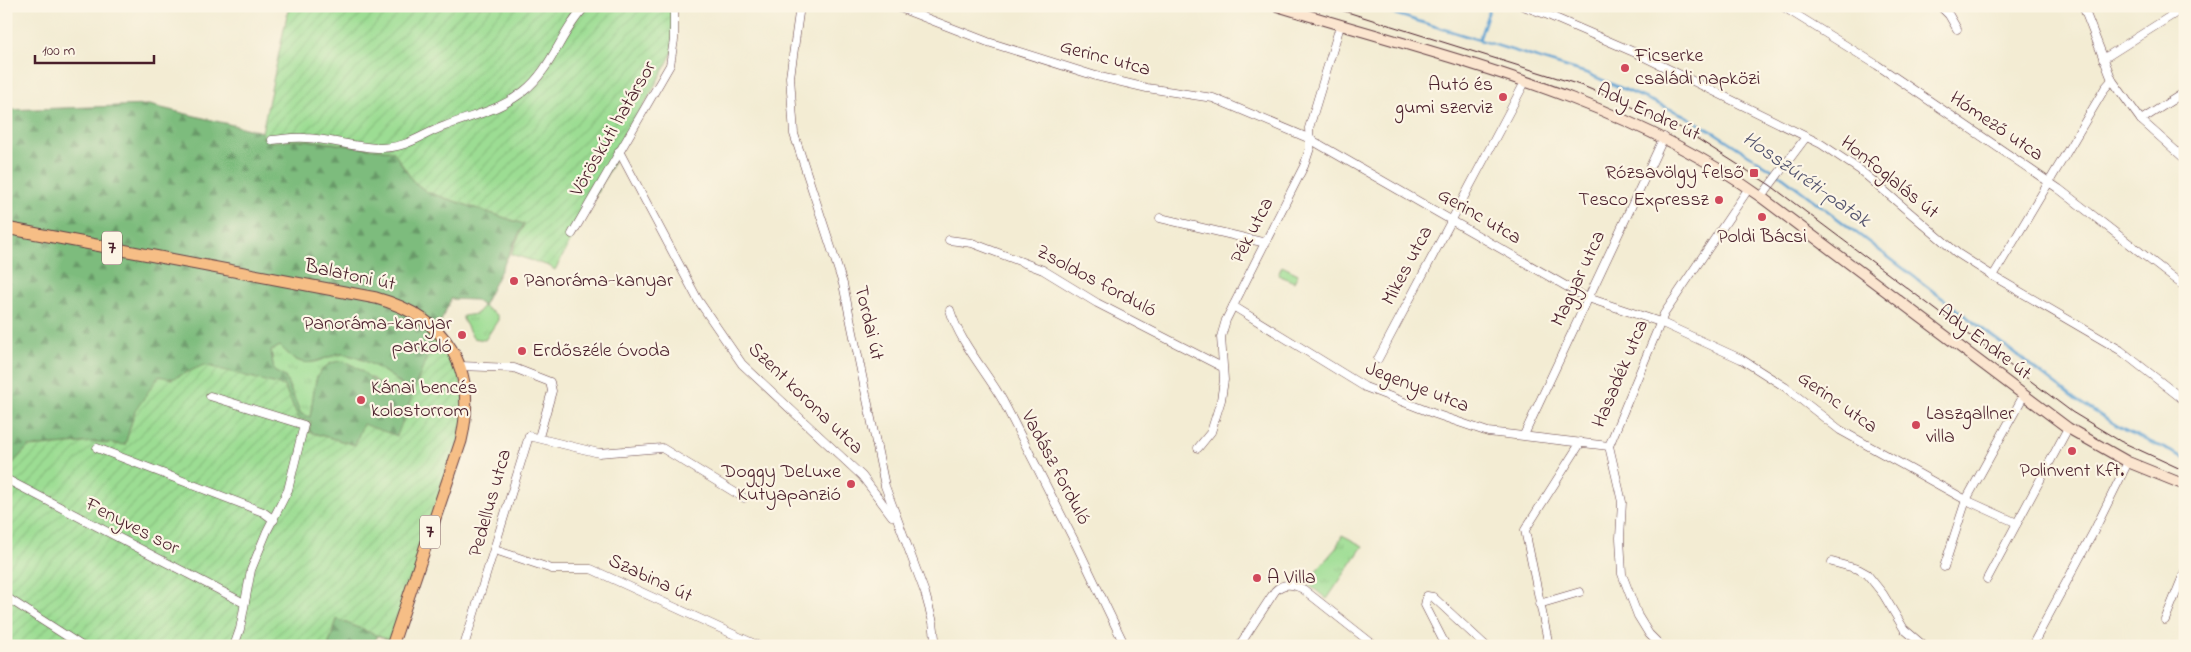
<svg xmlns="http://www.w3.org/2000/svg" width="2191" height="652" viewBox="0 0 2191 652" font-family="'Indie Flower',sans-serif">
<defs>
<pattern id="grass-tufts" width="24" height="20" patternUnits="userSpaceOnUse" patternTransform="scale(1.25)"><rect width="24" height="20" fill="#9cdd93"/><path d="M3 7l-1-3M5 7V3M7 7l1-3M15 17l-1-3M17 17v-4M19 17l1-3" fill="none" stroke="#88bd7f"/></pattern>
<pattern id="forest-firs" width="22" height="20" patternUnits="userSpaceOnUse" patternTransform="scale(1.25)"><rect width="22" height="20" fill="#7dbc7d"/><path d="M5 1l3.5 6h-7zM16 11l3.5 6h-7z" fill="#689867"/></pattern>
<pattern id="garden-furrows" width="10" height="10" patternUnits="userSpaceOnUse" patternTransform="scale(1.25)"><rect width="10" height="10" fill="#9cdd93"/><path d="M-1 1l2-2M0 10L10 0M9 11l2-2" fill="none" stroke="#88bd7f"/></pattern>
</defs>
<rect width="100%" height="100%" fill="#fcf5e5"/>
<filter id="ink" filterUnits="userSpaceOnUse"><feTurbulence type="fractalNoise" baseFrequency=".02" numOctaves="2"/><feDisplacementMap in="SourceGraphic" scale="10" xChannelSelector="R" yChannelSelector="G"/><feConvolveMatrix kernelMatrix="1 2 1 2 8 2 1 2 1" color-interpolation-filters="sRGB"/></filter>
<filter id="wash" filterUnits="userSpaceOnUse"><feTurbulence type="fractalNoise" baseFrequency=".0096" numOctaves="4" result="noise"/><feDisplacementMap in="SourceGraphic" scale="20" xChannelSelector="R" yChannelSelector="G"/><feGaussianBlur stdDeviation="1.12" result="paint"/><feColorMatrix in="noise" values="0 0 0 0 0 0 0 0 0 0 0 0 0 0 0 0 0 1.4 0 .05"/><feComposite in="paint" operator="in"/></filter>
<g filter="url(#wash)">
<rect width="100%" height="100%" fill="#f3ecd3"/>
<g fill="url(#grass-tufts)" stroke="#737e5f">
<path d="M483 306 498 316V320L485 340 473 338 463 319V316L476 314Z"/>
<path d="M280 346C295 361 302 367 323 359 328 358 333 355 338 354 358 353 395 376 408 391V395H393L372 378 317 376 310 417 301 414 285 377 274 372 271 351Z"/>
<path d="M1342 535 1363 546 1327 599 1306 582 1336 548Z"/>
</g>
<g fill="url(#forest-firs)" stroke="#646e54" fill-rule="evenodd">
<path d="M149 105 262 132 263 138 296 139 393 151 413 181 427 192 524 224 483 306 475 300 451 299 437 330 398 436 355 445 309 432 299 419 284 386 204 366 172 379 135 411 125 445 96 442 28 447 6 471V110ZM280 346C295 361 302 367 323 359 328 358 334 355 338 354 358 353 395 376 408 391V395C404 395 397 396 393 394 370 385 344 339 318 375 314 382 312 408 310 417L301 414 285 377 274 371 271 351Z"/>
<path d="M337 619 377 635 374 646H328Z"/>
</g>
<g fill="url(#garden-furrows)" stroke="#737e5f">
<path d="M289 6H674L673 52 555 270 549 266 511 254 524 224 427 192 413 181 393 151 308 140 270 142 263 138 262 132Z"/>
<path d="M437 330 456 355 467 418 393 642 337 619 328 646H6V471L28 447 96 442 125 445 135 411 159 376 172 379 204 365 284 386 299 419 311 421 309 432 355 445 363 424 397 436Z"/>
</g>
<path fill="#9cdd93" stroke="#737e5f" d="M1282 266 1298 274 1294 282 1278 275Z"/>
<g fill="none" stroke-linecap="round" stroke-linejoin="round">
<g stroke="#5ea2d3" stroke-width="2.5">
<path d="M1369 6 1586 73 1684 115 1715 133 1783 177 2076 400 2124 430 2185 458"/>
<path d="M1479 40 1490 7"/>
</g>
</g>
</g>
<g filter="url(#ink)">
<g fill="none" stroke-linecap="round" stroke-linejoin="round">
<defs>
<g id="street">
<path d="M800 6 790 77 794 134 843 284 885 486 925 593 933 622 936 646"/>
<path d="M895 6 988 42 1096 76 1147 88 1213 98 1308 138 1585 297 1660 322 1741 359 1785 387 1840 430 1966 500 2017 523"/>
<path d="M1523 6 1548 15 1636 53 1821 144 1860 170 1957 253 1993 276 2120 350 2185 401"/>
<path d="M1782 6 1877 65 2059 189 2185 287"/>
<path d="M1940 6 1949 15 1957 29"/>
<path d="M2083 6 2112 80 2141 120 2185 159"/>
<path d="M2103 59 2185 7"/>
<path d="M2141 120 2185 92"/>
<path d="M272 140C283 139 295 137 306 138 331 139 356 148 381 148 410 147 420 135 445 126 473 115 499 111 524 91 552 69 561 31 586 6"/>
<path d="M619 151 698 300 742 364 862 476 892 516"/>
<path d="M1761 197 1806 137"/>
<path d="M1160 218 1266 243"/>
<path d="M572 234 670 65 674 40V6"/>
<path d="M949 240 972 243 1043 270 1097 303 1222 367"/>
<path d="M1993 276 2105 88 2112 80"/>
<path d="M1233 306 1365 387 1435 414 1488 432 1609 446"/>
<path d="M950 310C960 343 986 371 1003 401L1077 546 1125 646"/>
<path d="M1378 359 1525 82"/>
<path d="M460 366 514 368 550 382 552 391 539 437"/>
<path d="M210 396 304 425 288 490 267 531 251 570 240 629 234 646"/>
<path d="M1524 435 1664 137"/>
<path d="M97 448 263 512 274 520"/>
<path d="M1198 448 1211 432 1221 400 1224 380 1221 337 1226 320 1304 166 1310 148 1309 128 1340 26"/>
<path d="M6 479 244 603"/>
<path d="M495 550 552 569H591L759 646"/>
<path d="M1832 562 1858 569 1867 574 1883 594 1904 629 1924 646"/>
<path d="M1944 567 1966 500 2024 395"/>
<path d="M1987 579 2068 428"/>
<path d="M6 597 82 646"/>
<path d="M1539 604 1580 592"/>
<path d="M2165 620 2185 571"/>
<path d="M2033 644 2094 531 2128 462"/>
<path d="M464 646 529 436 599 453 662 448 744 498"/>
<path d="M1239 646 1275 591C1284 582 1293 584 1303 589L1375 646"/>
<path d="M1446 646 1425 605 1427 596 1433 597 1486 646"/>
<path d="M1549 646 1525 530 1581 442"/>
<path d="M1661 646 1649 634 1638 616 1622 574 1620 538 1622 502 1609 446 1664 314 1749 188"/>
</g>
<path id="secondary" d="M1277 6C1443 57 1619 95 1761 197L2068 428 2128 462 2185 485"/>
<path id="primary" d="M6 228 376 298C448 318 478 369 461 441L392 646"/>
</defs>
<use href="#street" stroke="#633e44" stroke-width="9"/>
<use href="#secondary" stroke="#633e44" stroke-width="12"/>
<use href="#primary" stroke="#633e44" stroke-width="13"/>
<use href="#street" stroke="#fff" stroke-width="8"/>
<use href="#secondary" stroke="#fbe5cf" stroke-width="10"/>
<use href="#primary" stroke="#f6be86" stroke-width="11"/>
<path stroke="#4a1f2b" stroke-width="1" d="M1328 6 1583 86 1679 127 1770 185 2072 412 2120 441 2185 471"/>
</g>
</g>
<g fill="#d1495b" stroke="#fcf5e5" stroke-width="2">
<circle cx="1625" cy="68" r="5"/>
<circle cx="1503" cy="97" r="5"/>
<rect x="1749" y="168" width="10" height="10" rx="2.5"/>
<circle cx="1719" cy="200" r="5"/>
<circle cx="1762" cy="217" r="5"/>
<circle cx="514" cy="281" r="5"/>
<circle cx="462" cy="335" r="5"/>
<circle cx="522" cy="351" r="5"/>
<circle cx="361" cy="400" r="5"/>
<circle cx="1916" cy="425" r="5"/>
<circle cx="2072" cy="451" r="5"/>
<circle cx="851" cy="484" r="5"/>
<circle cx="1257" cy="578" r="5"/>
</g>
<g text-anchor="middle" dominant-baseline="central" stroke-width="4.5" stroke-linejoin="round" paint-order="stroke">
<g fill="#fcf5e5" stroke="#7f5f63" stroke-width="1">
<rect x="102" y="231.5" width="20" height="33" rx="4"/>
<rect x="420" y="515.5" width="20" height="33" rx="4"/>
</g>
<g font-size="19" font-weight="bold" fill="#4a1f2b">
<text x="112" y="248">7</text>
<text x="430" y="532">7</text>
</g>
<g font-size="20" fill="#4a1f2b" stroke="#fcf5e5" text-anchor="start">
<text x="1635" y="56">Ficserke<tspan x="1635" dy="23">családi napközi</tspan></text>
<text x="1493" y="85" text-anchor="end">Autó és<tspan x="1493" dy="23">gumi szerviz</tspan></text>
<text x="1744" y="173" text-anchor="end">Rózsavölgy felső</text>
<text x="1709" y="200" text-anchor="end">Tesco Expressz</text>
<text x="1762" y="237" text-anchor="middle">Poldi Bácsi</text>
<text x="524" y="281">Panoráma-kanyar</text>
<text x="452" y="324" text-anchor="end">Panoráma-kanyar<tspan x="452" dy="23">parkoló</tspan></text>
<text x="532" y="351">Erdőszéle Óvoda</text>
<text x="371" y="388">Kánai bencés<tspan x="371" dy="23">kolostorrom</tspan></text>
<text x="1926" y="414">Laszgallner<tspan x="1926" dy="23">villa</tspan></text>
<text x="2072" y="471" text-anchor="middle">Polinvent Kft.</text>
<text x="841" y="472" text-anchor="end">Doggy DeLuxe<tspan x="841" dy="23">Kutyapanzió</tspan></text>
<text x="1267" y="578">A Villa</text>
</g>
<g font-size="20" fill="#4a1f2b" stroke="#fcf5e5">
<text transform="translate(1105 59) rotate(15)">Gerinc utca</text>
<text transform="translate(1648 113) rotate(25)">Ady Endre út</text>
<text transform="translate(1996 127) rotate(34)">Hómező utca</text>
<text transform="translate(614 129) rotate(-60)">Vöröskúti határsor</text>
<text transform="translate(1889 178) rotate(39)">Honfoglalás út</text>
<text transform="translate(1479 217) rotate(30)">Gerinc utca</text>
<text transform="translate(1253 231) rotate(-63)">Pék utca</text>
<text transform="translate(1408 266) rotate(-62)">Mikes utca</text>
<text transform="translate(350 276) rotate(12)">Balatoni út</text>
<text transform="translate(1579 279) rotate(-65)">Magyar utca</text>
<text transform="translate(1096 282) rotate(28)">Zsoldos forduló</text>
<text transform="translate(868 323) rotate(77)">Tordai út</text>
<text transform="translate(1984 343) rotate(37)">Ady Endre út</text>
<text transform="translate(1621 374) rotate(-67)">Hasadék utca</text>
<text transform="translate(1417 388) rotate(21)">Jegenye utca</text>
<text transform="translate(805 399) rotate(44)">Szent korona utca</text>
<text transform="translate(1837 403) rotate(35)">Gerinc utca</text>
<text transform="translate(1055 468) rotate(62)">Vadász forduló</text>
<text transform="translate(491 503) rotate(-74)">Pedellus utca</text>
<text transform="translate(132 527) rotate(27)">Fenyves sor</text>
<text transform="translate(650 579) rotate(25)">Szabina út</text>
</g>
<g font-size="21" font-style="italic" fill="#52536e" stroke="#fcf5e5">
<text transform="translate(1806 180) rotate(35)">Hosszúréti-patak</text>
</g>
</g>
<rect width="2191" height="652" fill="none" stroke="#fcf5e5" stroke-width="25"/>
<path d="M35 55v8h119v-8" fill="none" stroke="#4a1f2b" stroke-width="2.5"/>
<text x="42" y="55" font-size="15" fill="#4a1f2b" stroke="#fcf5e5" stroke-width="4" paint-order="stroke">100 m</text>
</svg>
